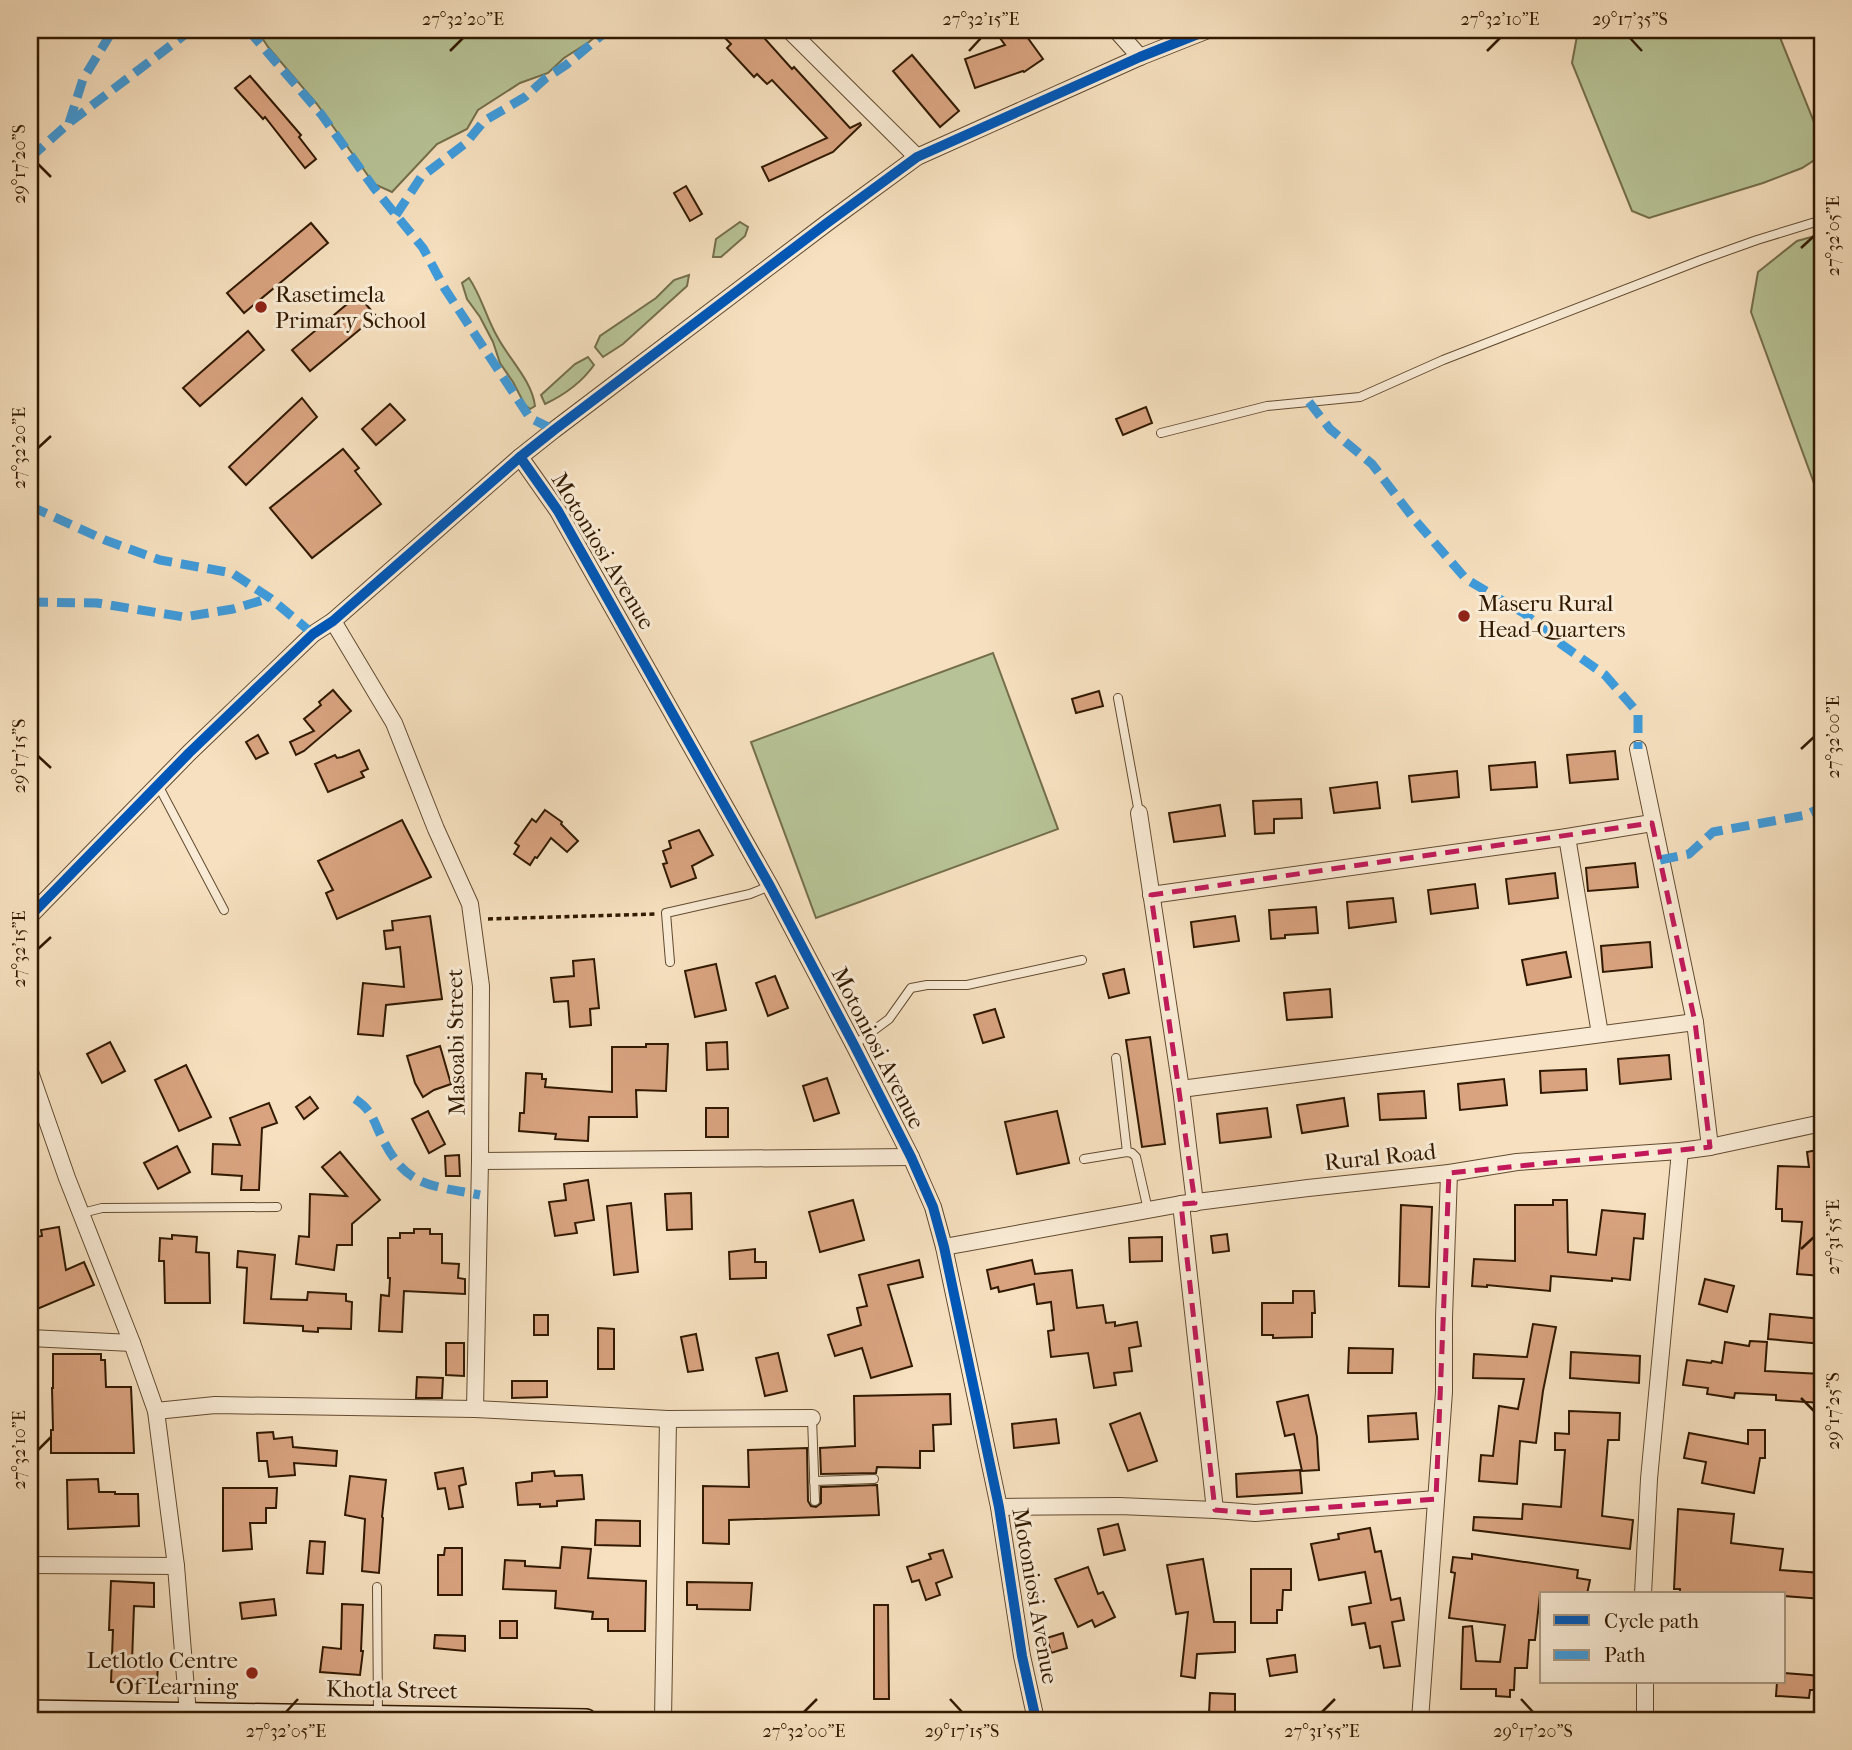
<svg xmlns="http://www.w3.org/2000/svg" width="1852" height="1750" viewBox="0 0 1852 1750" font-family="'IM FELL French Canon',serif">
<rect width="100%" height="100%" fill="#f6e0bf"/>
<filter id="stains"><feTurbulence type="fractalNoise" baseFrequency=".00286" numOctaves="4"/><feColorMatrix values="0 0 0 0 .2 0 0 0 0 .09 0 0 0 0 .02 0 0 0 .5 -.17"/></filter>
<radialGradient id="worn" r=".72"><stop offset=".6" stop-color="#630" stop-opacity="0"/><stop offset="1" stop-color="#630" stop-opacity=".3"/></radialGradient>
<g fill="#b7c396" stroke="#746e4b" stroke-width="2">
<path d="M257 30H603L589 42 564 58 548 73 520 83 478 110 467 129 437 144 392 192 374 184 317 104 268 47Z"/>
<path d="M1593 30H1777L1822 142V151L1816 159 1802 168 1763 183 1649 218 1632 211 1572 63 1577 36Z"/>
<path d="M740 222 748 227 745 236 721 257H713L716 239Z"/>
<path d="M1822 234V505L1751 312 1758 272 1797 241Z"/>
<path d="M689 275 687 286 623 344 603 357 595 347 600 336 656 298 674 280Z"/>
<path d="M469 278C482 297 486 318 498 338 510 360 532 381 535 406L530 409 525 405 513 382 500 363 493 342 480 317 467 299 462 283Z"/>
<path d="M588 357 594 365C582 382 564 395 545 404L541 395 575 364Z"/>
<path d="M993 653 1058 829 816 918 751 742Z"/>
</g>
<g fill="#d9a380" stroke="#311900" stroke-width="2">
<path d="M717 30H757L792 69 794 67 850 128 860 123 861 125 833 152 769 181 762 167 827 138 772 80 767 84 757 74 754 77 727 48 731 44Z"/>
<path d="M1013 30H1022L1043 59 1024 72 1023 71 975 88 965 59 1005 45 1000 38Z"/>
<path d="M912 55 959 111 940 127 893 71Z"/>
<path d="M250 76 301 135 299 137 316 159 305 168 265 117 263 119 235 88Z"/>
<path d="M686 186 702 214 690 221 674 193Z"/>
<path d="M311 223 328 243 244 313 227 293Z"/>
<path d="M358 295 376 316 310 371 292 350Z"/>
<path d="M248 331 264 350 200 406 183 388Z"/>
<path d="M302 398 317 417 246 485 229 467Z"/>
<path d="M390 404 405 420 376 445 362 429Z"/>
<path d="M1146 407 1152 423 1123 435 1116 419Z"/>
<path d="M343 449 359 468 355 471 381 504 312 558 270 508Z"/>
<path d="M333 690 351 711 304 751 296 755 290 742 314 731 304 719 321 705 319 702Z"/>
<path d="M1099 691 1103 706 1076 713 1072 699Z"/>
<path d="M258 735 268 753 256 759 246 742Z"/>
<path d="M359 750 368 769 361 772 364 777 328 792 315 764 335 755 337 758 342 757Z"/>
<path d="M1615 751 1618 779 1570 783 1567 755Z"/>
<path d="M1535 762 1537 787 1491 790 1489 766Z"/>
<path d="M1457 771 1459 797 1412 802 1409 776Z"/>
<path d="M1377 782 1380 808 1334 813 1330 788Z"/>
<path d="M1301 799 1302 818 1274 819V833L1255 834 1253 801Z"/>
<path d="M1220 805 1225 836 1174 842 1169 813Z"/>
<path d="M545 810 562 822 561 824 578 841 567 852 551 838 537 858 535 857 530 865 514 854 519 846 515 843 532 819 536 822Z"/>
<path d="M402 820 431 877 337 919 326 893 333 890 318 861Z"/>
<path d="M699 830 713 855 692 866 696 878 671 887 663 864 667 863 663 851 671 848 669 841Z"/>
<path d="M1635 863 1638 887 1588 891 1586 868Z"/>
<path d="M1555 873 1558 898 1509 904 1506 879Z"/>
<path d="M1475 884 1478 908 1431 914 1428 890Z"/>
<path d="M1393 898 1396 922 1349 928 1347 902Z"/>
<path d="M1316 907 1318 933 1285 935V938L1271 939 1269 910Z"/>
<path d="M430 916 442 999 386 1005 383 1036 358 1034 363 983 404 987 400 947 386 949 384 931 393 930 392 921Z"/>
<path d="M1235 916 1239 941 1194 947 1191 922Z"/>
<path d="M1650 942 1652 967 1603 972 1601 946Z"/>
<path d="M1566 952 1571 977 1527 985 1522 960Z"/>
<path d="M594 959 599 1008 590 1009 591 1025 570 1027 568 1001 554 1002 551 978 574 976 573 961Z"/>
<path d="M716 964 726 1010 695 1017 685 971Z"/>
<path d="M1124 969 1129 993 1109 998 1103 974Z"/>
<path d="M775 976 788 1008 768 1016 756 983Z"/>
<path d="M1330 989 1332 1017 1287 1020 1284 993Z"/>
<path d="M995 1009 1004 1037 983 1043 974 1015Z"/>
<path d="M1150 1037 1165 1144 1142 1147 1126 1040Z"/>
<path d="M110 1042 125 1071 102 1083 87 1054Z"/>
<path d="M727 1042 728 1069 707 1070 706 1043Z"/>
<path d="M646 1044H668L666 1091 636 1090 637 1117H589L588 1141 555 1139 556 1134 519 1131 520 1113H524L526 1073 542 1074V1079H546L545 1087 612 1092V1047H646Z"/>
<path d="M440 1046 451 1084 434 1090 423 1097 415 1083 407 1056Z"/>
<path d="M1669 1055 1671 1079 1620 1084 1618 1059Z"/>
<path d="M186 1065 211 1117 179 1131 155 1080Z"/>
<path d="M1586 1069 1587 1090 1541 1093 1540 1071Z"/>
<path d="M827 1078 839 1113 814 1121 803 1086Z"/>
<path d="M1504 1079 1507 1105 1460 1110 1458 1084Z"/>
<path d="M1424 1091 1426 1118 1380 1120 1378 1094Z"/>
<path d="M310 1097 318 1108 304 1119 296 1107Z"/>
<path d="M1344 1098 1348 1126 1302 1133 1297 1105Z"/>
<path d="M269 1103 277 1123 262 1128 259 1190H241L242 1176 212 1174 213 1144 240 1145 230 1118Z"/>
<rect x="706" y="1108" width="22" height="29"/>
<path d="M1267 1108 1271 1137 1220 1143 1217 1114Z"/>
<path d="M428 1111 445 1144 429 1153 412 1119Z"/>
<path d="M1057 1111 1069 1163 1017 1174 1005 1122Z"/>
<path d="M177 1146 190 1172 158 1189 144 1163Z"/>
<path d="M1822 1149V1276L1797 1274 1802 1222 1782 1221V1209H1776L1778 1166 1809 1167 1807 1152Z"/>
<path d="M340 1152 380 1200 352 1224V1245H337L334 1270 296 1264 299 1236 309 1237 310 1194 347 1196 322 1167Z"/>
<path d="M459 1155 460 1176H446L445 1156Z"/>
<path d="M588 1180 594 1220 575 1223 577 1233 555 1236 549 1202 566 1200 564 1184Z"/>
<path d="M691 1193 692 1229 667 1230 665 1194Z"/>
<path d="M853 1200 864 1240 820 1252 809 1212Z"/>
<path d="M1553 1200H1567L1568 1252 1596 1255 1602 1210 1645 1214 1643 1239 1634 1238 1630 1280 1612 1278V1281L1551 1276 1550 1291 1487 1285V1287L1472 1286 1474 1259 1515 1261V1205H1553Z"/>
<path d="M631 1203 638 1272 614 1275 607 1206Z"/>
<path d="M1401 1205 1432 1207 1429 1287 1399 1286Z"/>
<path d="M59 1227 66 1270 84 1262 94 1285 30 1312V1285L34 1283 30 1256V1238L42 1236 41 1230Z"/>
<path d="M414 1229H430V1234H442V1263L459 1264 458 1278 465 1279V1294L404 1291 402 1332 379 1331 381 1295 389 1296 390 1278H388V1238H400V1233H414Z"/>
<path d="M1227 1234 1229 1251 1213 1253 1211 1236Z"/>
<path d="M172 1235 197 1237 196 1252 209 1253 210 1303H165L164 1261H159L160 1238 172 1239Z"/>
<path d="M1162 1237V1261L1130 1262 1129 1238Z"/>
<path d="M755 1249V1262H766V1278L730 1279 729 1252Z"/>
<path d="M238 1251 275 1255 271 1299 307 1300 308 1292 346 1294V1301L352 1302 351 1329 318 1328V1332L303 1331V1326L244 1323 247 1268 237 1267Z"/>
<path d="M919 1260 923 1277 888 1285 912 1366 871 1378 862 1348 835 1356 828 1335 861 1325 857 1308 867 1306 859 1275Z"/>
<path d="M1032 1260 1035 1274 1072 1270 1077 1308 1103 1305 1106 1323 1115 1322V1326L1137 1322 1141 1346 1129 1348 1132 1371 1114 1373 1116 1385 1094 1388 1088 1353 1051 1357 1048 1331 1054 1330 1051 1302 1037 1304 1034 1284 999 1292 998 1287 991 1289 987 1270Z"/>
<path d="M1705 1279 1734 1286 1727 1312 1699 1304Z"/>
<path d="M1293 1291H1314L1315 1313H1312V1337L1273 1338V1335H1262V1303H1293Z"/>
<path d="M1770 1314 1822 1319V1344L1768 1339Z"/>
<rect x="534" y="1315" width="14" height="20"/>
<path d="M1533 1324 1556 1327 1543 1391 1536 1443 1520 1441 1517 1484 1479 1481 1481 1455 1493 1456 1499 1406 1518 1409 1524 1379 1473 1378 1474 1354 1527 1357Z"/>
<path d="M598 1328 614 1329V1369H598Z"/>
<path d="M696 1334 703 1370 688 1372 681 1337Z"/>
<path d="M1750 1341 1767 1342 1765 1371 1822 1374V1403L1776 1400V1395L1735 1393 1734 1398 1707 1394 1708 1388 1683 1385 1687 1360 1711 1363 1712 1361 1722 1363 1725 1342 1749 1346Z"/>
<path d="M446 1343H464V1376L446 1375Z"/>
<path d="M1349 1348 1393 1349 1392 1373H1348Z"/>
<path d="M1571 1352 1640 1356 1639 1383 1570 1378Z"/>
<path d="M778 1353 787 1391 765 1396 756 1358Z"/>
<path d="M53 1354H101V1360H105L106 1387H131L134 1453H51V1430H53L52 1388H53Z"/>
<path d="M417 1377 443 1378 442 1398H416Z"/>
<path d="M512 1381H547V1397L512 1398Z"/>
<path d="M950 1394 951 1424 933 1425 934 1451H920V1468L877 1467 876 1473 821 1474 820 1448 855 1446 854 1396Z"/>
<path d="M1308 1395 1317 1437 1319 1470 1302 1471 1294 1434 1285 1436 1277 1402Z"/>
<path d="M1569 1411 1620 1413 1619 1440H1608L1602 1516 1633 1520 1630 1549 1473 1530 1474 1517 1522 1519 1523 1504 1561 1507 1565 1450H1555V1433L1569 1434Z"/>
<path d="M1140 1413 1157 1461 1128 1471 1110 1424Z"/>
<path d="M1416 1413 1418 1439 1369 1442 1368 1416Z"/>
<path d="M1056 1419 1059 1443 1014 1448 1012 1424Z"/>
<path d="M1748 1430H1765V1458H1760L1754 1493 1702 1483 1706 1462 1684 1458 1689 1433 1748 1444Z"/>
<path d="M273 1432 274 1439 292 1437 293 1447 337 1451 336 1466 294 1463 295 1475 269 1477 267 1461H259L257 1433Z"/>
<path d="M807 1448 808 1501 811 1506 816 1507 821 1503V1487L877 1485 879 1515 729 1520V1544L703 1543V1486L749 1487 748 1450Z"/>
<path d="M463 1468 466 1484 459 1486 463 1507 449 1509 445 1488 438 1489 435 1473Z"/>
<path d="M1300 1470 1302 1493 1237 1497 1236 1474Z"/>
<path d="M554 1471 555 1476 582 1475 584 1499 557 1501V1506L540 1507V1504L518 1505 516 1483 532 1481V1473Z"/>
<path d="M350 1476 386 1480 382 1517 383 1518 379 1573 362 1571 365 1519 345 1515Z"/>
<path d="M98 1479 99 1492H115V1494H138L139 1526 68 1529 67 1480Z"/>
<path d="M223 1488H277L276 1508H266V1523H250L252 1549 223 1551Z"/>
<path d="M1678 1509 1734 1514 1731 1543 1783 1549 1780 1570 1822 1573V1599L1784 1596V1594H1680V1589H1674Z"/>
<path d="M596 1520 640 1521V1546L595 1545Z"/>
<path d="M1118 1524 1125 1550 1104 1555 1098 1529Z"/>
<path d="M1370 1528 1375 1552 1381 1551 1391 1600 1400 1598 1404 1620 1392 1622 1400 1666 1384 1668 1380 1646 1370 1648 1365 1623 1352 1625 1349 1607 1371 1603 1365 1572 1319 1580 1311 1544 1339 1539 1338 1534Z"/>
<path d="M310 1541 325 1542 323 1574 307 1573Z"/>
<path d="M562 1547 591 1549 588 1578 646 1581 645 1631H608V1619H592L593 1612 555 1608 556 1591 503 1589 505 1560 525 1561V1566L560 1568Z"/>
<path d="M445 1548H462V1595H438V1555H444Z"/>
<path d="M943 1550 952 1577 936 1583 940 1595 926 1600 919 1580 912 1582 907 1567 931 1559 929 1554Z"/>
<path d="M1472 1554 1578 1570 1577 1578 1590 1580 1587 1594H1540L1535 1640H1529L1527 1668H1515L1514 1690H1510V1697L1496 1696V1689H1461L1463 1627 1472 1626 1476 1661 1500 1662 1505 1625 1449 1618 1455 1573 1451 1572 1453 1557 1472 1559Z"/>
<path d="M1203 1559 1214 1622H1235V1652L1197 1654 1195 1678 1181 1676 1188 1612 1176 1614 1167 1565Z"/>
<path d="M1088 1567 1098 1594 1103 1592 1115 1617 1095 1627 1092 1620 1078 1627 1055 1579Z"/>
<path d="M1251 1569H1291V1590H1283L1282 1610H1277V1623H1251Z"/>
<path d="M111 1581 154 1583V1607L134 1606 132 1662H158L157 1683 111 1682 113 1630H109Z"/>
<path d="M687 1582 752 1583 750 1610 697 1609V1605H687Z"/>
<path d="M274 1599 276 1615 242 1619 240 1603Z"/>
<path d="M342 1604 363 1605 361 1651H363L360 1675 320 1672 323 1647 341 1649Z"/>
<path d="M874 1605H888L889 1699H874Z"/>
<rect x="500" y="1621" width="17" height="17"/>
<path d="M1063 1633 1067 1648 1051 1653 1047 1638Z"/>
<path d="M435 1635 465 1636V1651L434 1648Z"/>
<path d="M1295 1655 1297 1672 1270 1676 1267 1659Z"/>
<path d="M1784 1673 1822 1676V1690H1810L1809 1698 1776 1696 1777 1682H1784Z"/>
<path d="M1210 1693 1235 1694V1714H1209Z"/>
</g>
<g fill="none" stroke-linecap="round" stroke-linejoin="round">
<defs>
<g id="lane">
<path d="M1161 433 1267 406 1360 397 1443 360 1701 260 1757 240 1822 220"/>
<path d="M1118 698 1139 813"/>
<path d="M158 785 224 910"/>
<path d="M670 962 666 913 750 894 770 886"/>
<path d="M854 1045 889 1019 911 988 927 985H967L1082 960"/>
<path d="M1116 1058 1127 1152"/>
<path d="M1084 1159 1127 1152 1132 1153 1136 1157 1148 1210"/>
<path d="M82 1213 102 1208 277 1207"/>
<path d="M812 1418 815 1501"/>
<path d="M814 1481 874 1479"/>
<path d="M377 1587 378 1716"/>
</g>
<g id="street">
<path d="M789 30 917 157"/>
<path d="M1116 30 1140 57"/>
<path d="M520 457 558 511 770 886 854 1045 911 1157 933 1207 944 1247 999 1507 1022 1656 1036 1720"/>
<path d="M333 621 394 723 436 829 470 904 481 986 480 1161 475 1409"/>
<path d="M1638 749 1695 1022 1710 1147"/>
<path d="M1139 813 1181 1089 1195 1203"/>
<path d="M1567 837 1600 1034"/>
<path d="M1151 895 1567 837 1652 823"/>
<path d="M30 916 189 753 313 634 333 621 520 457 554 430 827 223 917 157 1140 57 1208 30"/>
<path d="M30 1072 67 1178 132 1343 156 1411 176 1566 188 1714"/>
<path d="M1181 1089 1695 1022"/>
<path d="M480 1161 911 1157"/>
<path d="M1181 1204 1215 1510"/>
<path d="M944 1247 1181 1204 1308 1188 1449 1173 1517 1162 1680 1151 1710 1147 1822 1123"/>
<path d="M30 1338 132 1343"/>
<path d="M156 1411 215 1405 475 1409 668 1419 812 1418"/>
<path d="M999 1507 1119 1506 1215 1510 1255 1513 1436 1499"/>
<path d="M30 1565 176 1566"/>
<path d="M1643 1594 1649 1479 1680 1151"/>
<path d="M663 1720 668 1419"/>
<path d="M1420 1720 1444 1392V1318L1449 1173"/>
<path d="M1645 1720V1682"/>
</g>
<path id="secondary" d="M30 1711 586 1720"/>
</defs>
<use href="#lane" stroke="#624b30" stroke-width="10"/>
<use href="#street" stroke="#624b30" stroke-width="18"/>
<use href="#secondary" stroke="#311900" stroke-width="24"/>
<g stroke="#311900" stroke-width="3.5" stroke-dasharray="5 3.5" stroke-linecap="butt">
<path d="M1816 159 1822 173"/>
<path d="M488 919 655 914"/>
</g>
<use href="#lane" stroke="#f9ebd5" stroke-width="8"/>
<use href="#street" stroke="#f9ebd5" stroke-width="16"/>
<use href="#secondary" stroke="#f9ebd5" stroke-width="21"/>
<g stroke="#3e9bdc" stroke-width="9" stroke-dasharray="18 9" stroke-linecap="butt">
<path d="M248 30 321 114 374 188 423 248 445 289 530 418 554 430"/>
<path d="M69 123 83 79 113 30"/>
<path d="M30 158 69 123 191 30"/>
<path d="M396 215 421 177 466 143 484 121 525 97 546 78 566 65 608 30"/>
<path d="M1309 402 1330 429 1372 464 1414 519 1466 579 1525 614 1561 644 1605 675 1638 713V749"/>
<path d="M30 506 105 540 160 560 232 573 270 598 313 634"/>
<path d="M30 602 97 603 184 617 233 609 270 598"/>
<path d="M1660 860 1689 854 1713 832 1806 815 1822 807"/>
<path d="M355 1099C372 1110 373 1120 382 1138 407 1188 430 1185 480 1195"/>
</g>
<defs>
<g id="cycleway">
<path d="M520 457 558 511 770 886 854 1045 911 1157 933 1207 944 1247 999 1507 1022 1656 1036 1720"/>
<path d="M30 916 189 753 313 634 333 621 520 457 554 430 827 223 917 157 1140 57 1208 30"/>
</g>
</defs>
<use href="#cycleway" stroke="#f9ebd5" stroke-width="15"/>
<use href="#cycleway" stroke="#0057b8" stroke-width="10"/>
</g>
<path fill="none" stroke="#c2185b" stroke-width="5" stroke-dasharray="14 9" stroke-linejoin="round" d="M1652 823 1695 1022 1710 1147 1449 1173 1436 1499 1255 1513 1215 1510 1181 1204 1195 1203 1151 895Z"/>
<path fill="none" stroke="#311900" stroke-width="2.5" d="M1630 38 1642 51M450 51 463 38M969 51 981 38M1487 51 1500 38M38 164 51 177M1801 248 1814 236M38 448 51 436M1801 749 1814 737M38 756 51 768M38 949 51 937M1801 1249 1814 1237M1801 1398 1814 1411M38 1450 51 1437M950 1699 962 1712M1521 1699 1533 1712M286 1712 298 1699M804 1712 817 1699M1322 1712 1335 1699"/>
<g fill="#8f2418" stroke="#f9ebd5" stroke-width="2.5">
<circle cx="261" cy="307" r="7"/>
<circle cx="1464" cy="616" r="7"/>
<circle cx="252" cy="1673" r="7"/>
</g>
<g text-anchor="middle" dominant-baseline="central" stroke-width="6" stroke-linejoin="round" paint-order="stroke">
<g font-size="23" fill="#311900" stroke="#f9ebd5" text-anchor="start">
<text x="275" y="294">Rasetimela<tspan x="275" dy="26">Primary School</tspan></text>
<text x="1478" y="603">Maseru Rural<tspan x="1478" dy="26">Head-Quarters</tspan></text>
<text x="238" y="1660" text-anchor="end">Letlotlo Centre<tspan x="238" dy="26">Of Learning</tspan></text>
</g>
<g font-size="23" fill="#311900" stroke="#f9ebd5">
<text transform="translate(603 551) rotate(59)">Motoniosi Avenue</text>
<text transform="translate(456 1042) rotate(-91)">Masoabi Street</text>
<text transform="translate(878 1048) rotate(63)">Motoniosi Avenue</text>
<text transform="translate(1380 1157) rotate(-6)">Rural Road</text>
<text transform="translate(1035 1596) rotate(80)">Motoniosi Avenue</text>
<text transform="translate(392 1690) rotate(1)">Khotla Street</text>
</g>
</g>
<rect width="1852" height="1750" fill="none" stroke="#f6e0bf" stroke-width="77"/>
<rect x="1540" y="1592" width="245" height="91" fill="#f9ebd5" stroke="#a99780" stroke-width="2"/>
<rect x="1554" y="1615" width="35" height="10" fill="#0057b8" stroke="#a99780" stroke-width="2"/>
<text x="1604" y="1628" font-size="21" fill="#311900">Cycle path</text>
<rect x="1554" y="1650" width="35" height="10" fill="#3e9bdc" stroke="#a99780" stroke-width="2"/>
<text x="1604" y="1662" font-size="21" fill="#311900">Path</text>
<rect x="38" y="38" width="1776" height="1674" fill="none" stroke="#311900" stroke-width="2.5"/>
<g font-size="18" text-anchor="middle" fill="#311900">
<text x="463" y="25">27°32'20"E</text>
<text x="981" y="25">27°32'15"E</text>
<text x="1500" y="25">27°32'10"E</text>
<text x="1630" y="25">29°17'35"S</text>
<text transform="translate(19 164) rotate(-90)" y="6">29°17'20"S</text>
<text transform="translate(1833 236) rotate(-90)" y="6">27°32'05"E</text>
<text transform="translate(19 448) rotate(-90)" y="6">27°32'20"E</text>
<text transform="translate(1833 737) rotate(-90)" y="6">27°32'00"E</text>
<text transform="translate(19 756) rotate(-90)" y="6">29°17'15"S</text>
<text transform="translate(19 949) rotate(-90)" y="6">27°32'15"E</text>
<text transform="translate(1833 1237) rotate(-90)" y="6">27°31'55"E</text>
<text transform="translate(1833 1411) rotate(-90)" y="6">29°17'25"S</text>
<text transform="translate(19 1450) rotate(-90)" y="6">27°32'10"E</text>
<text x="286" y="1737">27°32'05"E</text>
<text x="804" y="1737">27°32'00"E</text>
<text x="962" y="1737">29°17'15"S</text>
<text x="1322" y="1737">27°31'55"E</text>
<text x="1533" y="1737">29°17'20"S</text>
</g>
<rect width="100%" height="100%" filter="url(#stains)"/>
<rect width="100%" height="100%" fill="url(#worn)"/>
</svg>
